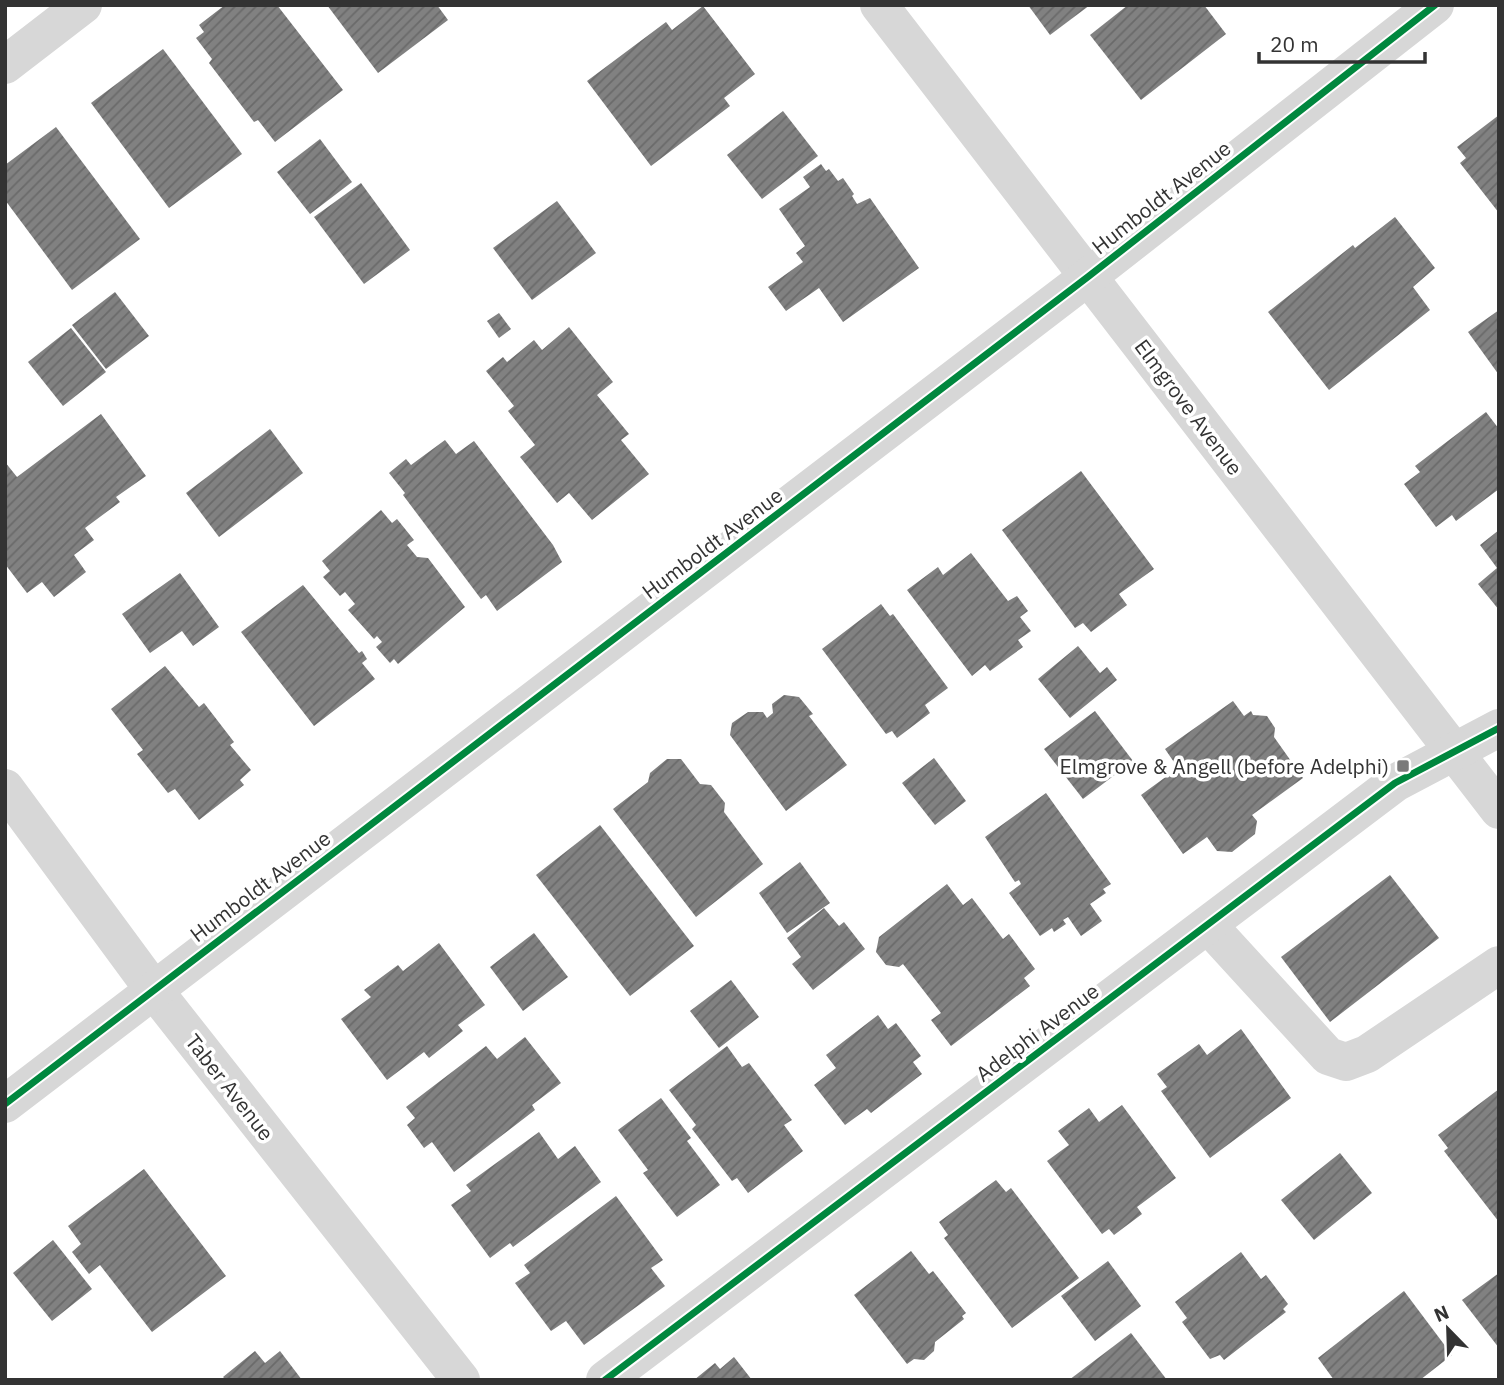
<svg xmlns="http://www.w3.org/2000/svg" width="1504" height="1385" viewBox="0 0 1504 1385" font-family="'IBM Plex Sans',sans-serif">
<defs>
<pattern id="building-hatch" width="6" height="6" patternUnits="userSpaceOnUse" patternTransform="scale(1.75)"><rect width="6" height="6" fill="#818181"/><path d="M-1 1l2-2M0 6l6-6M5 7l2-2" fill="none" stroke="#6a6a6a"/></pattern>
</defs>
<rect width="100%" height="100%" fill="#fff"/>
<g fill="url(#building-hatch)">
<path d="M225 5H277L343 90 275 142 258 120 254 122 209 63 212 59 196 38 204 32 199 25Z"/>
<path d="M327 5H437L448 20 378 73Z"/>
<path d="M1028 5H1090L1050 35Z"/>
<path d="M1128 5H1204L1226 34 1141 100 1090 35Z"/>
<path d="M703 6 755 74 724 98 730 106 651 166 587 81 666 22 672 30Z"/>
<path d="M163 49 242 154 169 208 91 103Z"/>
<path d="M783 111 818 156 762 199 727 155Z"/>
<path d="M1499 115V213L1460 163 1466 158 1457 147Z"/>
<path d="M56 127 140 239 72 290 5 200V165Z"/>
<path d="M320 139 352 182 310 214 277 172Z"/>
<path d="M821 164 826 171 829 169 838 181 843 178 854 194 852 196 857 204 870 198 919 268 843 322 819 288 786 311 768 287 803 262 796 253 805 246 779 209 810 187 803 177Z"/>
<path d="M361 183 410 250 364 284 314 217Z"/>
<path d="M557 201 596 253 532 300 493 248Z"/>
<path d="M1395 217 1435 268 1413 287 1430 310 1329 390 1268 312 1353 245 1355 248Z"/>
<path d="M115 292 149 336 106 369 72 325Z"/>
<path d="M1499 310V375L1468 332Z"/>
<path d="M499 313 511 329 499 338 487 321Z"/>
<path d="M569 327 613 382 597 395 629 434 621 440 649 474 592 520 569 493 557 503 520 457 535 445 508 411 514 406 486 371 503 357 507 362 534 340 542 350Z"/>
<path d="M71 328 106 372 63 406 28 362Z"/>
<path d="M1486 412 1499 429V489L1456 521 1452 515 1436 527 1404 484 1420 472 1415 466Z"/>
<path d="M101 414 146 476 116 497 120 502 85 528 94 540 74 555 86 572 54 597 42 582 27 593 5 564V462L17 477Z"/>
<path d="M270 429 303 473 219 537 186 493Z"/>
<path d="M445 440 456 454 474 441 553 545 562 562 497 611 486 595 481 599 403 495 405 493 389 473 406 459 411 465Z"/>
<path d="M1081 471 1154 569 1119 594 1127 605 1091 632 1083 623 1075 628 1002 530Z"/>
<path d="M381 510 392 523 397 519 414 540 407 545 417 557 428 558 465 607 398 664 394 659 390 663 376 647 382 642 377 636 374 639 348 610 355 604 345 592 340 596 323 577 330 571 322 561Z"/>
<path d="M1499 530V610L1478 584 1497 568 1480 545Z"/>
<path d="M971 553 1008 601 1017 596 1028 611 1020 617 1031 631 1018 640 1023 647 990 671 985 665 972 676 907 590 938 567 943 575Z"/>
<path d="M180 573 219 627 193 646 182 631 150 653 122 614Z"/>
<path d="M303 585 359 653 362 651 367 659 362 663 375 679 314 726 241 632Z"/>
<path d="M881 604 890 616 893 614 948 688 925 705 930 713 897 738 892 731 886 734 822 649Z"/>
<path d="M1078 646 1100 673 1107 667 1117 680 1070 718 1038 679Z"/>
<path d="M165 666 199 707 204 703 234 742 230 745 251 770 240 780 244 785 199 820 175 789 168 793 137 754 143 750 111 709Z"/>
<path d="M784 695 799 697 813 714 809 716 847 765 786 811 730 735 732 723 748 712H763L767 718 773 713 772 704Z"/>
<path d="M1233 701 1244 716 1251 711 1253 715 1267 716 1275 728 1274 737 1303 778 1252 815 1257 821 1255 834 1232 852 1217 851 1207 837 1183 854 1141 795 1178 768 1165 749Z"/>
<path d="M1095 711 1133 761 1083 799 1044 749Z"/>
<path d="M934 758 966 801 935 825 902 783Z"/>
<path d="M667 759H681L700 784 711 785 725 803 724 812 763 864 696 917 613 809 648 782 650 773Z"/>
<path d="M1046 793 1111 884 1103 889 1106 893 1090 904 1102 921 1081 936 1068 917 1063 920 1066 924 1054 932 1052 928 1040 936 1009 893 1021 884 1019 880 1015 882 985 837Z"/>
<path d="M600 825 694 946 630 996 536 875Z"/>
<path d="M800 862 830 903 787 933 759 893Z"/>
<path d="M1390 875 1439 938 1330 1022 1281 957Z"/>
<path d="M947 884 963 905 972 898 1003 939 1009 934 1035 969 1024 978 1030 986 951 1046 931 1020 941 1013 903 964 899 967 886 965 876 952 879 937Z"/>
<path d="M824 908 839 926 844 922 865 949 813 990 792 964 801 957 787 938Z"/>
<path d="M534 933 568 977 523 1011 490 967Z"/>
<path d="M439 943 485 1005 458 1025 463 1031 429 1058 424 1052 387 1080 341 1019 371 997 364 990 398 965 403 971Z"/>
<path d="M731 980 759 1017 719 1048 690 1011Z"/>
<path d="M878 1015 888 1029 896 1023 921 1056 913 1062 922 1074 871 1113 867 1109 845 1125 814 1085 836 1068 826 1055Z"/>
<path d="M1241 1029 1291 1098 1210 1158 1161 1091 1167 1087 1157 1074 1199 1044 1207 1055Z"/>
<path d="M525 1037 561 1083 532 1105 535 1110 454 1172 432 1142 424 1148 407 1125 415 1118 406 1107 486 1046 497 1059Z"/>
<path d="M727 1046 742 1067 749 1063 792 1120 784 1125 803 1151 748 1193 737 1178 732 1181 692 1129 696 1125 669 1090Z"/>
<path d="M1499 1089V1222L1444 1151 1448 1148 1438 1135Z"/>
<path d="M661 1098 691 1138 687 1141 720 1185 677 1217 643 1173 648 1170 618 1130Z"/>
<path d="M1122 1105 1176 1178 1137 1207 1142 1214 1114 1235 1109 1229 1102 1234 1047 1161 1069 1145 1058 1131 1089 1108 1099 1122Z"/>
<path d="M539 1132 558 1159 575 1146 601 1182 513 1247 510 1243 490 1258 451 1205 471 1191 466 1185Z"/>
<path d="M1340 1153 1372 1193 1314 1240 1281 1200Z"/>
<path d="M144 1169 226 1276 152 1332 100 1265 89 1274 72 1252 81 1244 68 1226Z"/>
<path d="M996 1180 1006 1192 1011 1188 1079 1278 1012 1328 944 1238 948 1235 939 1222Z"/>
<path d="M616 1196 663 1260 651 1268 665 1286 584 1345 566 1321 551 1331 515 1283 530 1273 524 1265Z"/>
<path d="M53 1240 92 1289 52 1321 13 1273Z"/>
<path d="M911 1251 929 1274 933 1271 966 1313 962 1316 964 1319 935 1342 934 1351 924 1360 914 1359 907 1364 854 1295Z"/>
<path d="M1241 1252 1261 1279 1266 1275 1288 1304 1283 1309 1286 1312 1224 1360 1220 1355 1210 1359 1182 1322 1187 1318 1175 1302Z"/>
<path d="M1108 1261 1141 1306 1095 1341 1061 1296Z"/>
<path d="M1499 1273V1348L1462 1300Z"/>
<path d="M1404 1291 1452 1355 1420 1380H1334L1318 1358Z"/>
<path d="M1131 1333 1167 1380H1069Z"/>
<path d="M255 1351 265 1363 280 1351 302 1380H226L223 1377Z"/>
<path d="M734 1357 752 1380H694L715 1363 720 1369Z"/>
</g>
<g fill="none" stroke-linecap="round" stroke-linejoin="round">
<g stroke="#d7d7d7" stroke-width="38">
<path d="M879 5 1499 810"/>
<path d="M5 65 83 5"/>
<path d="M5 788 153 989 461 1380"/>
<path d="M1208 925 1328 1056 1346 1062 1367 1054 1499 965"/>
<path d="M5 1104 1089 276 1435 5"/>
<path d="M605 1380 1395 783 1499 728"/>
</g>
<defs>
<g id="cycleway">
<path d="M5 1104 1089 276 1435 5"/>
<path d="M605 1380 1395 783 1499 728"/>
</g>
</defs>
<use href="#cycleway" stroke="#fff" stroke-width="11"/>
<use href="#cycleway" stroke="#00873e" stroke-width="7"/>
</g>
<rect fill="#7a7a7a" stroke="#fff" stroke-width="2.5" x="1396" y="759" width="14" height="14" rx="3.5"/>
<g text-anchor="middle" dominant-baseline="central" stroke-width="7" stroke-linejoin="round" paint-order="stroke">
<g font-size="21" fill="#333" stroke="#fff">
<text transform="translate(1161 197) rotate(-38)">Humboldt Avenue</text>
<text transform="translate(1189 407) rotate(53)">Elmgrove Avenue</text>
<text transform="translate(712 543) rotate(-37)">Humboldt Avenue</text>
<text transform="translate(260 886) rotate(-37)">Humboldt Avenue</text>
<text transform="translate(1037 1032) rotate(-37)">Adelphi Avenue</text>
<text transform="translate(230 1087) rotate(52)">Taber Avenue</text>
</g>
<g font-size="21" fill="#333" stroke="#fff" text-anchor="end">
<text x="1389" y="766">Elmgrove &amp; Angell (before Adelphi)</text>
</g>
</g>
<rect width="1504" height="1385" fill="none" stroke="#333333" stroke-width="14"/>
<g transform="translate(1448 1329) rotate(337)" stroke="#ffffff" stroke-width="5" paint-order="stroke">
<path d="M0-5L12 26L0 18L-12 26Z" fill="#333333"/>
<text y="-10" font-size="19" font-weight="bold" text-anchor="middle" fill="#333333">N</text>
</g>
<path d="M1259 52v10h166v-10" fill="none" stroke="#333333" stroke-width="3.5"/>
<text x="1270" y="52" font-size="21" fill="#333333" stroke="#ffffff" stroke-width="5" paint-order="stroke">20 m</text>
</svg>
